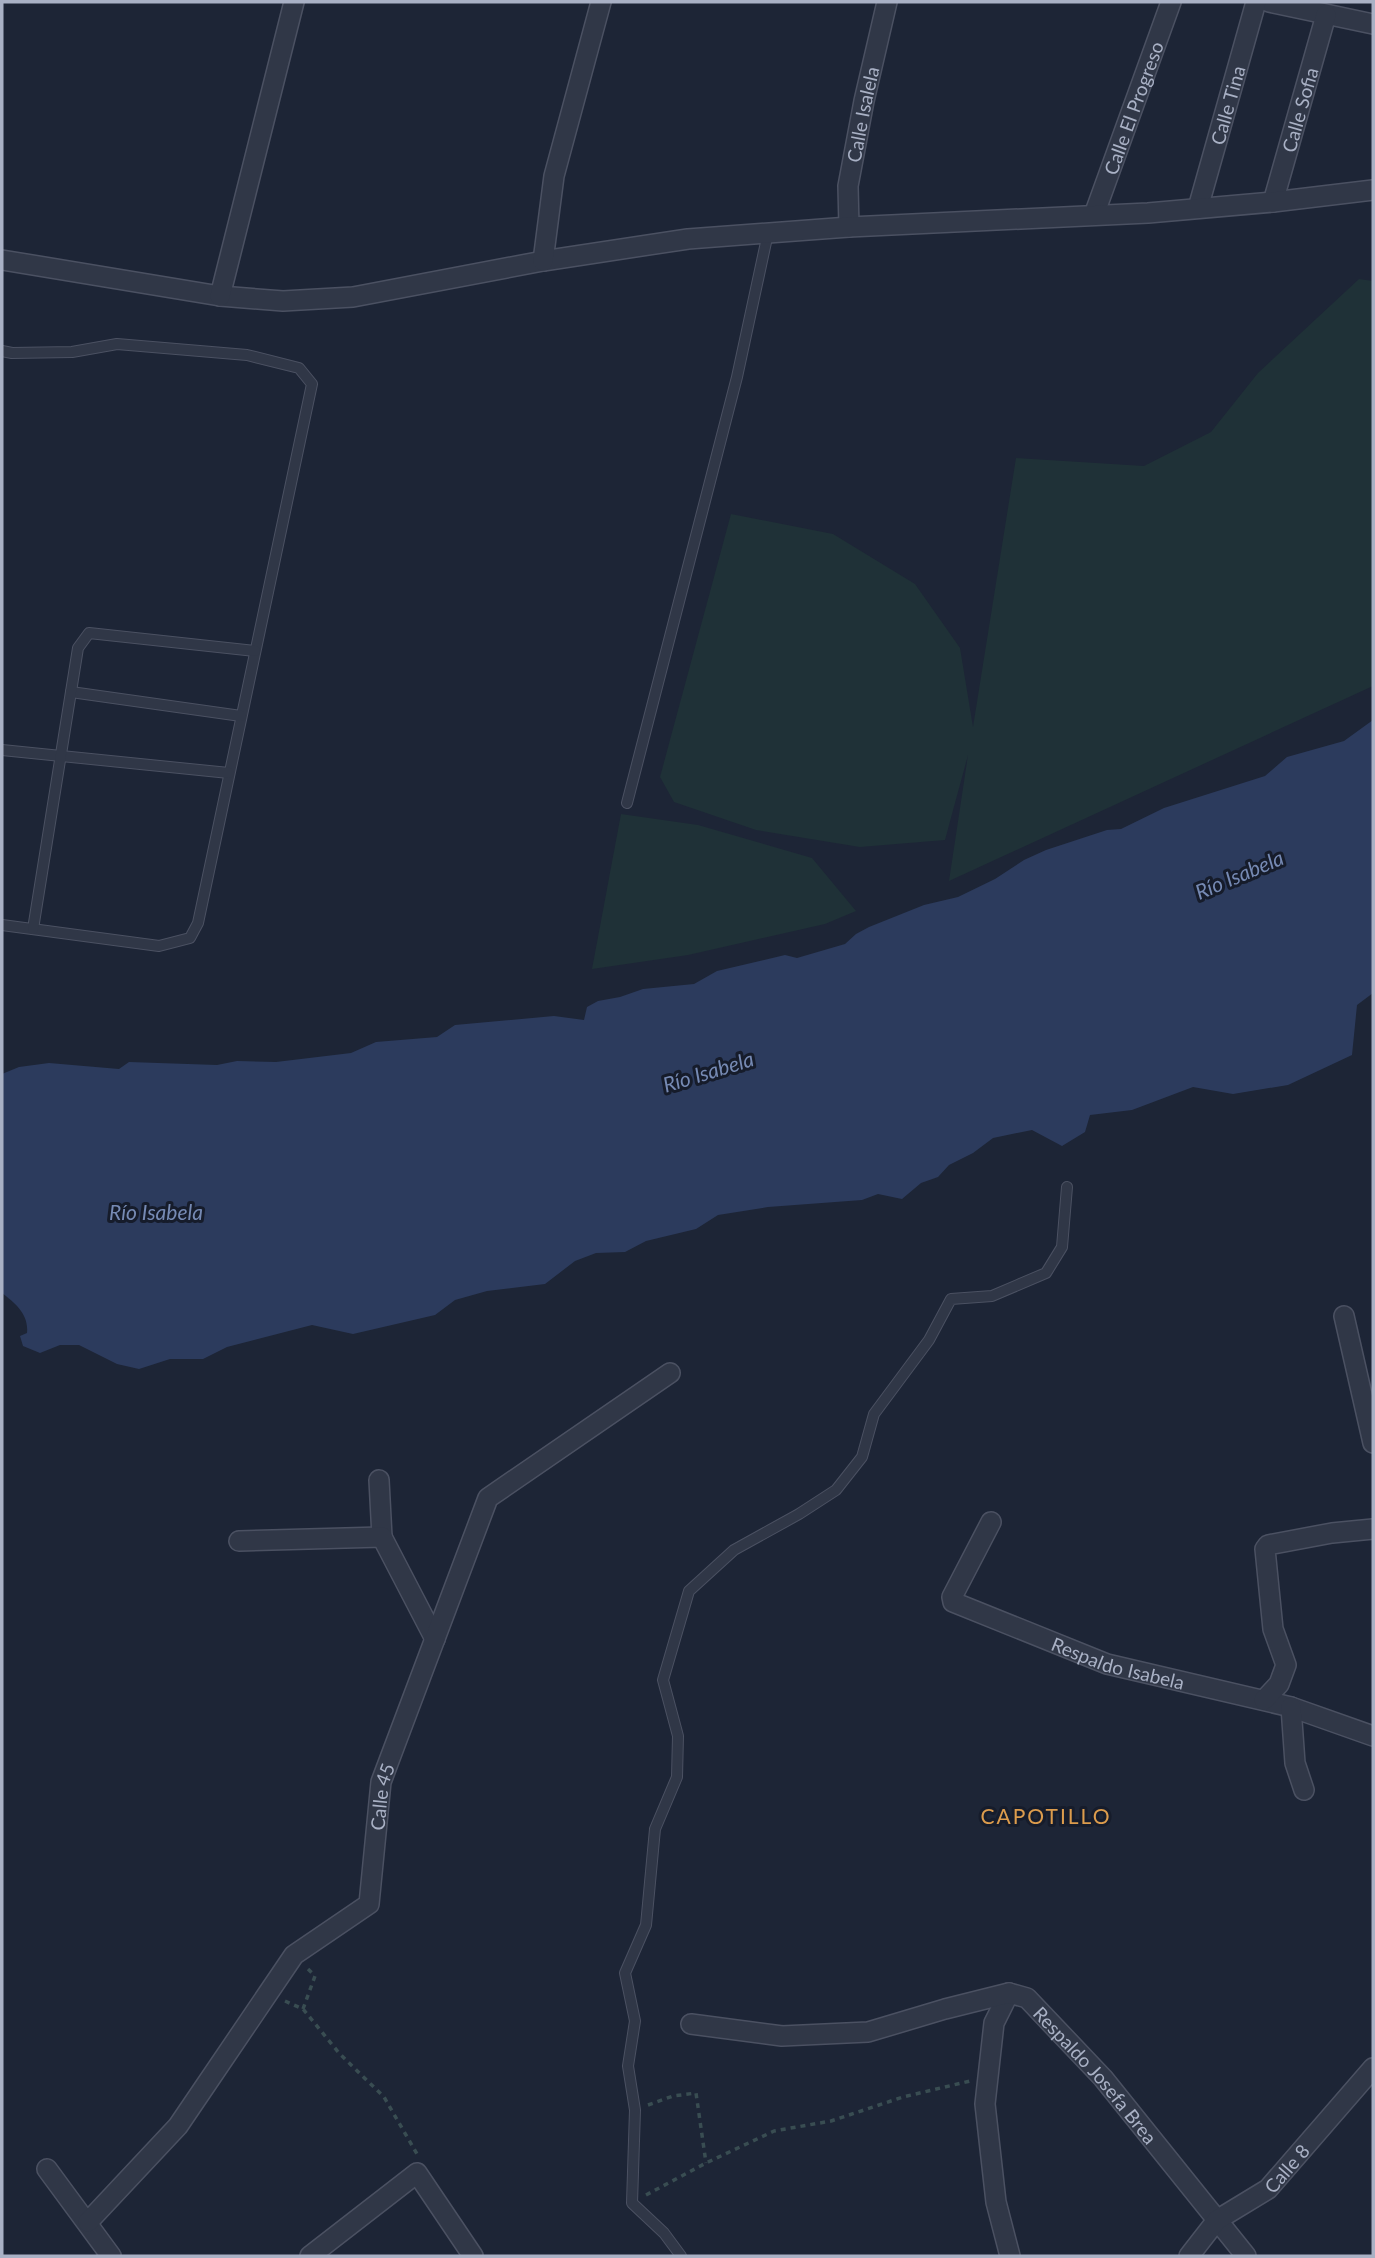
<svg xmlns="http://www.w3.org/2000/svg" width="1375" height="2258" viewBox="0 0 1375 2258" font-family="Lato,sans-serif">
<rect width="100%" height="100%" fill="#1d2536"/>
<g fill="#1f3137">
<path d="M1359 279 1373 281V686L949 881 968 755 945 840 860 847 756 830 674 802 660 777 731 514 833 534 915 584 960 648 973 727 1016 458 1144 466 1211 432 1258 373Z"/>
<path d="M621 814 698 825 812 858 856 911 825 924 688 955 592 969Z"/>
</g>
<path fill="#2c3b5d" d="M1373 720V993L1357 1005 1352 1055 1288 1085 1233 1094 1193 1087 1132 1110 1090 1115 1085 1132 1062 1146 1032 1130 993 1138 973 1153 949 1165 938 1177 921 1183 902 1199 878 1194 862 1200 768 1207 718 1215 696 1229 646 1241 625 1252 596 1253 575 1261 545 1284 487 1291 455 1300 435 1315 353 1334 312 1325 227 1347 203 1359H170L139 1369 117 1364 79 1345H60L40 1353 23 1346 20 1336 27 1333C29 1314 15 1303 2 1293V1074L19 1067 49 1063 119 1069 129 1062 217 1065 237 1061 276 1062 351 1053 376 1042 437 1037 455 1025 554 1016 584 1020 587 1007 598 1001 620 997 643 989 694 984 717 971 785 955 797 958 845 944 856 934 869 927 924 905 958 897 995 879 1024 860 1046 850 1107 830 1121 829 1164 808 1265 776 1287 757 1344 741Z"/>
<g fill="none" stroke-linecap="round" stroke-linejoin="round">
<defs>
<g id="service">
<path d="M2 351 12 353 72 352 117 344 247 355 299 368 312 384 198 923 190 938 159 946 2 925"/>
<path d="M71 692 241 716"/>
<path d="M2 750 229 773"/>
<path d="M627 803 737 377 768 233"/>
<path d="M33 929 78 648 89 633 255 651"/>
<path d="M681 2256 664 2233 632 2203 635 2110 628 2066 635 2021 625 1973 646 1925 655 1829 677 1777 678 1736 663 1680 689 1591 734 1550 799 1514 836 1490 862 1457 874 1414 929 1340 951 1299 992 1296 1046 1273 1062 1247 1067 1187"/>
</g>
<g id="minor">
<path d="M1269 2 1373 24"/>
<path id="s1" d="M1273 202 1326 15"/>
<path id="s2" d="M1198 208 1256 2"/>
<path id="s3" d="M1094 215 1171 2"/>
<path id="s4" d="M849 227 848 186 864 101 887 2"/>
<path d="M2 260 220 296 283 301 353 297 543 261 688 239 849 227 1148 213 1273 202 1373 190"/>
<path d="M543 261 554 176 601 2"/>
<path d="M220 296 294 2"/>
<path d="M1344 1316 1373 1443"/>
<path d="M379 1480 382 1537"/>
<path id="s5" d="M991 1522 952 1597 953 1602 1107 1664 1291 1707 1373 1736"/>
<path d="M239 1541 382 1537 435 1639"/>
<path d="M1264 1700 1279 1684 1286 1665 1273 1629 1265 1549 1268 1545 1332 1533 1373 1529"/>
<path d="M1291 1707 1295 1763 1304 1790"/>
<path d="M1009 1993 994 2023 985 2104 996 2202 1010 2256"/>
<path id="s6" d="M691 2024 782 2036 868 2032 945 2009 1009 1993 1027 1998 1103 2078 1246 2256"/>
<path d="M47 2169 111 2256"/>
<path id="s7" d="M88 2222 178 2126 294 1955 369 1904 381 1782 488 1498 670 1373"/>
<path d="M310 2256 417 2173 473 2256"/>
<path id="s8" d="M1189 2256 1217 2220 1268 2189 1373 2068"/>
</g>
</defs>
<use href="#service" stroke="#4b5162" stroke-width="12"/>
<use href="#minor" stroke="#4b5162" stroke-width="22"/>
<g stroke="#394d52" stroke-width="3.5" stroke-dasharray="5 5" stroke-linecap="butt">
<path d="M285 2001 303 2009 339 2053 384 2097 417 2154"/>
<path d="M303 2009 315 1976 306 1967"/>
<path d="M648 2105 673 2096 696 2093 706 2163"/>
<path d="M646 2195 706 2163 774 2131 831 2121 903 2097 970 2081"/>
</g>
<use href="#service" stroke="#303747" stroke-width="10"/>
<use href="#minor" stroke="#303747" stroke-width="19"/>
</g>
<g text-anchor="middle" dominant-baseline="central" stroke-width="6" stroke-linejoin="round" paint-order="stroke">
<g font-size="19" fill="#a9b1c5" stroke="#161c2b">
<text stroke="none"><textPath href="#s2" startOffset="107">Calle Tina</textPath></text>
<text stroke="none"><textPath href="#s3" startOffset="114">Calle El Progreso</textPath></text>
<text stroke="none"><textPath href="#s1" startOffset="96">Calle Sofia</textPath></text>
<text stroke="none"><textPath href="#s4" startOffset="114">Calle Isalela</textPath></text>
<text stroke="none"><textPath href="#s5" startOffset="266">Respaldo Isabela</textPath></text>
<text stroke="none"><textPath href="#s7" startOffset="537">Calle 45</textPath></text>
<text stroke="none"><textPath href="#s6" startOffset="446">Respaldo Josefa Brea</textPath></text>
<text stroke="none"><textPath href="#s8" startOffset="133">Calle 8</textPath></text>
</g>
<g font-size="21" font-style="italic" fill="#768ab4" stroke="#161c2b">
<text transform="translate(1239 874) rotate(-23)">Río Isabela</text>
<text transform="translate(708 1071) rotate(-17)">Río Isabela</text>
<text x="156" y="1211">Río Isabela</text>
</g>
<g font-size="21" letter-spacing="2" fill="#dc9c4d" stroke="#161c2b">
<text x="1046" y="1815">CAPOTILLO</text>
</g>
</g>
<rect width="1375" height="2258" fill="none" stroke="#a9b1c5" stroke-width="7"/>
</svg>
